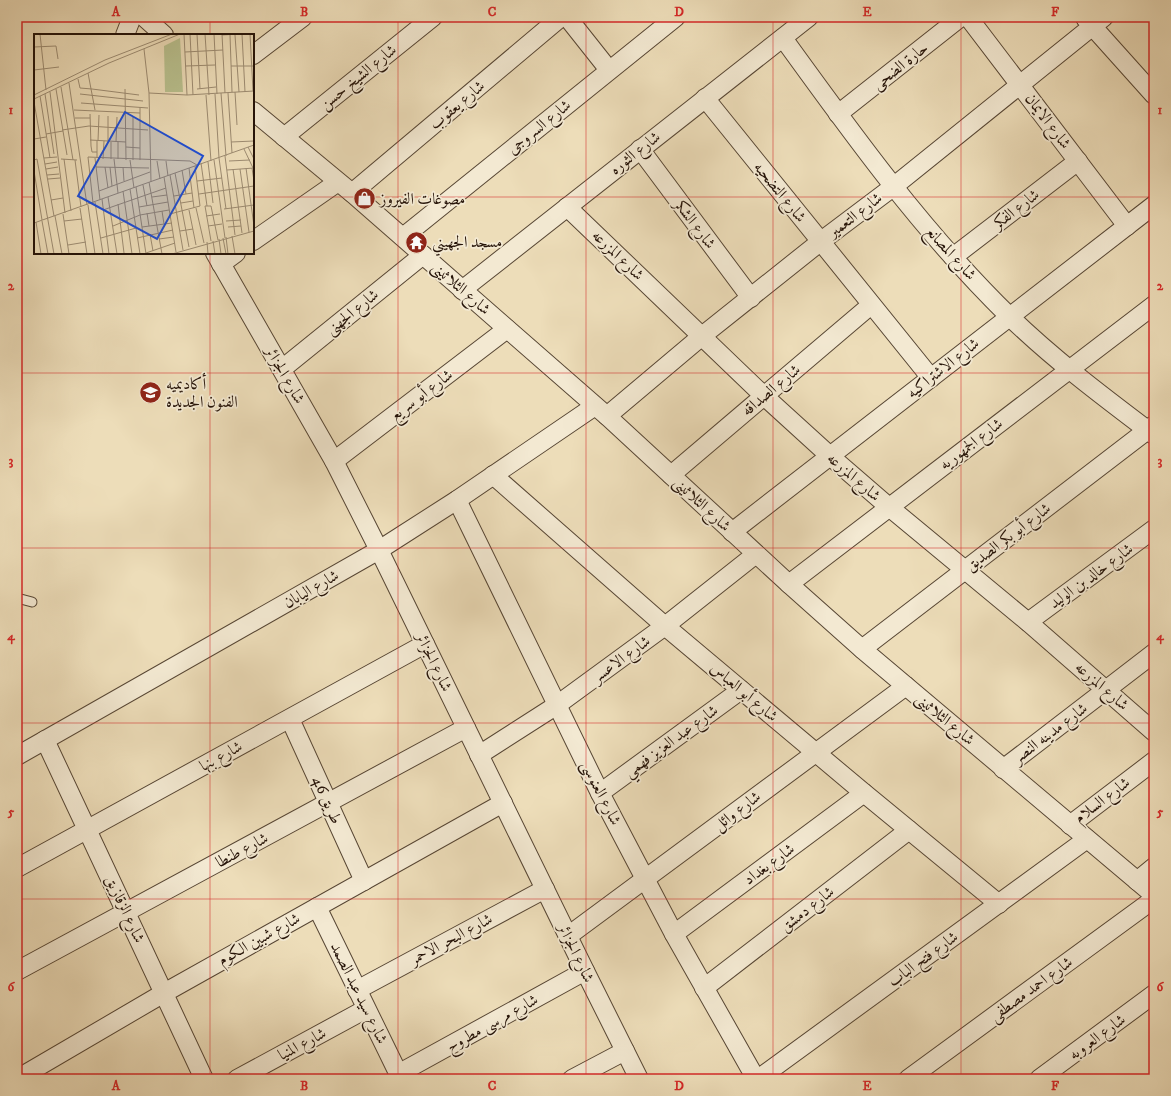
<svg xmlns="http://www.w3.org/2000/svg" width="1171" height="1096" viewBox="0 0 1171 1096" font-family="'IM FELL DW Pica',Amiri,serif">
<rect width="100%" height="100%" fill="#edddb9"/>
<filter id="stains"><feTurbulence type="fractalNoise" baseFrequency=".005" numOctaves="4"/><feColorMatrix values="0 0 0 0 .2 0 0 0 0 .09 0 0 0 0 .02 0 0 0 .5 -.17"/></filter>
<radialGradient id="worn" r=".72"><stop offset=".6" stop-color="#630" stop-opacity="0"/><stop offset="1" stop-color="#630" stop-opacity=".3"/></radialGradient>
<g fill="none" stroke-linecap="round" stroke-linejoin="round">
<defs>
<path id="lane" d="M17 598 32 602"/>
<g id="street">
<path d="M144 17 164 35"/>
<path d="M567 17 609 70"/>
<path d="M968 17 1127 226"/>
<path d="M1085 18 1154 95"/>
<path d="M125 35 132 17"/>
<path d="M783 38C853 135 923 232 1009 316 1053 359 1105 398 1154 435"/>
<path d="M253 55 303 17"/>
<path d="M705 98 931 378"/>
<path d="M253 111 352 193 607 416 789 584 862 649 1154 895"/>
<path d="M838 114 961 17"/>
<path d="M284 137 433 17"/>
<path d="M640 149 751 298"/>
<path d="M352 193 561 17"/>
<path d="M567 207 764 396 830 456 889 507 1028 622 1154 732"/>
<path d="M403 237 676 17"/>
<path d="M253 241 338 182"/>
<path d="M215 253 334 461 379 550 585 971 639 1079"/>
<path d="M953 257 1078 161"/>
<path d="M221 264 236 253"/>
<path d="M462 290 809 17"/>
<path d="M282 369 423 255"/>
<path d="M607 416 702 336 820 242 893 187 1104 17"/>
<path d="M334 461 507 329"/>
<path d="M493 475 665 626 864 793 999 904"/>
<path d="M671 475 871 305"/>
<path d="M457 500 600 793 674 934 756 1079"/>
<path d="M732 532 1154 205"/>
<path d="M789 584 1154 305"/>
<path d="M1028 622 1154 529"/>
<path d="M862 649 1154 425"/>
<path d="M290 719 364 881"/>
<path d="M45 740 204 1079"/>
<path d="M479 755 557 705 665 626 756 554"/>
<path d="M17 756 379 550 457 500 595 406"/>
<path d="M1003 769 1154 653"/>
<path d="M600 793 741 690"/>
<path d="M1070 825 1154 761"/>
<path d="M17 868 425 644"/>
<path d="M1137 881 1154 867"/>
<path d="M317 907 401 1079"/>
<path d="M674 934 864 793"/>
<path d="M568 936 906 686"/>
<path d="M17 971 466 728"/>
<path d="M704 988 909 830"/>
<path d="M357 990 545 889"/>
<path d="M398 1074 585 971"/>
<path d="M17 1079 164 993 503 803"/>
<path d="M237 1079 366 1009"/>
<path d="M572 1079 625 1051"/>
<path d="M758 1079 1087 839"/>
<path d="M908 1079 1154 899"/>
<path d="M1039 1079 1154 994"/>
</g>
</defs>
<use href="#lane" stroke="#574634" stroke-width="11"/>
<use href="#street" stroke="#574634" stroke-width="20"/>
<use href="#lane" stroke="#f3e9d2" stroke-width="9"/>
<use href="#street" stroke="#f3e9d2" stroke-width="18"/>
</g>
<path fill="none" stroke="#d62828" stroke-width="1" stroke-opacity="0.55" d="M210 17V35M398 17V1079M586 17V1079M773 17V1079M961 17V1079M17 197H35M253 197H1154M210 253V1079M17 373H1154M17 548H1154M17 723H1154M17 899H1154"/>
<defs>
<symbol id="shop-disc" viewBox="-11 -11 22 22"><circle r="9.5" fill="#8f2418" stroke="#f3e9d2"/><path d="M-5-2.5h2.3a2.7 3.5 0 0 1 5.4 0H5L5.5 6h-11ZM-1.5-2.5h3a1.5 2.3 0 0 0-3 0Z" fill="#fff"/></symbol>
<symbol id="temple-disc" viewBox="-11 -11 22 22"><circle r="9.5" fill="#8f2418" stroke="#f3e9d2"/><path d="M0-6L5-2H3V0L6.5 2.5H4V6H1.5V3h-3V6H-4V2.5H-6.5L-3 0V-2H-5Z" fill="#fff"/></symbol>
<symbol id="university-disc" viewBox="-11 -11 22 22"><circle r="9.5" fill="#8f2418" stroke="#f3e9d2"/><path d="M0-5L7-2L0 1L-7-2ZM-4 1L0 2.5L4 1V4Q0 6-4 4Z" fill="#fff"/></symbol>
</defs>
<g fill-rule="evenodd">
<use href="#shop-disc" x="352" y="186" width="25" height="25"/>
<use href="#temple-disc" x="404" y="230" width="25" height="25"/>
<use href="#university-disc" x="138" y="380" width="25" height="25"/>
</g>
<g text-anchor="middle" dominant-baseline="central" stroke-width="3.5" stroke-linejoin="round" paint-order="stroke">
<g font-size="16" fill="#251308" stroke="#f3e9d2">
<text transform="translate(900 66) rotate(-38)">حارة الضحى</text>
<text transform="translate(358 77) rotate(-39)">شارع الشيخ حسن</text>
<text transform="translate(457 105) rotate(-40)">شارع يعقوب</text>
<text transform="translate(1048 121) rotate(53)">شارع الايمان</text>
<text transform="translate(539 127) rotate(-39)">شارع السروجى</text>
<text transform="translate(635 153) rotate(-38)">شارع الثوره</text>
<text transform="translate(780 192) rotate(51)">شارع التضحيه</text>
<text transform="translate(1016 209) rotate(-38)">شارع الفكر</text>
<text transform="translate(855 215) rotate(-37)">شارع التعمير</text>
<text transform="translate(695 224) rotate(53)">شارع الشكر</text>
<text transform="translate(951 253) rotate(48)">شارع المصانع</text>
<text transform="translate(618 255) rotate(44)">شارع المزرعه</text>
<text transform="translate(461 288) rotate(41)">شارع الثلاثينى</text>
<text transform="translate(352 312) rotate(-39)">شارع الجهنى</text>
<text transform="translate(943 368) rotate(-38)">شارع الاشتراكيه</text>
<text transform="translate(285 375) rotate(60)">شارع الجزائر</text>
<text transform="translate(771 390) rotate(-40)">شارع الصداقه</text>
<text transform="translate(421 395) rotate(-37)">شارع أبو سريع</text>
<text transform="translate(971 444) rotate(-37)">شارع الجمهوريه</text>
<text transform="translate(854 477) rotate(41)">شارع المزرعه</text>
<text transform="translate(702 504) rotate(43)">شارع الثلاثينى</text>
<text transform="translate(1008 537) rotate(-37)">شارع أبو بكر الصديق</text>
<text transform="translate(1091 576) rotate(-36)">شارع خالد بن الوليد</text>
<text transform="translate(311 589) rotate(-30)">شارع اليابان</text>
<text transform="translate(621 659) rotate(-36)">شارع الاعسر</text>
<text transform="translate(434 662) rotate(64)">شارع الجزائر</text>
<text transform="translate(1102 686) rotate(41)">شارع المزرعه</text>
<text transform="translate(744 692) rotate(40)">شارع أبو العباس</text>
<text transform="translate(945 719) rotate(40)">شارع الثلاثينى</text>
<text transform="translate(1050 733) rotate(-37)">شارع مدينه النصر</text>
<text transform="translate(671 741) rotate(-36)">شارع عبد العزيز فهمي</text>
<text transform="translate(221 756) rotate(-29)">شارع بنها</text>
<text transform="translate(601 793) rotate(63)">شارع العنوسى</text>
<text transform="translate(327 800) rotate(66)">طريق 46</text>
<text transform="translate(1102 800) rotate(-37)">شارع السلام</text>
<text transform="translate(737 811) rotate(-37)">شارع وائل</text>
<text transform="translate(242 850) rotate(-28)">شارع طنطا</text>
<text transform="translate(769 864) rotate(-36)">شارع بغداد</text>
<text transform="translate(125 909) rotate(65)">شارع الزقازيق</text>
<text transform="translate(807 909) rotate(-38)">شارع دمشق</text>
<text transform="translate(259 939) rotate(-29)">شارع شبين الكوم</text>
<text transform="translate(451 939) rotate(-28)">شارع البحر الاحمر</text>
<text transform="translate(576 953) rotate(64)">شارع الجزائر</text>
<text transform="translate(923 959) rotate(-36)">شارع فتح الباب</text>
<text transform="translate(1031 989) rotate(-36)">شارع احمد مصطفى</text>
<text transform="translate(359 993) rotate(64)">شارع سيد عبد الصمد</text>
<text transform="translate(492 1023) rotate(-29)">شارع مرسى مطروح</text>
<text transform="translate(1097 1037) rotate(-36)">شارع العروبه</text>
<text transform="translate(302 1044) rotate(-28)">شارع المنيا</text>
</g>
<g font-size="16" fill="#251308" stroke="#f3e9d2" text-anchor="start">
<text x="380" y="199">مصوغات الفيروز</text>
<text x="432" y="242">مسجد الجهيني</text>
<text x="166" y="384">أكاديميه<tspan x="166" dy="18">الفنون الجديدة</tspan></text>
</g>
</g>
<g transform="translate(34 34)">
<rect width="220" height="220" fill="#edddb9"/>
<path d="M146 4 149 58H131L130 12Z" fill="#b9c18f"/>
<path fill="none" stroke="#9d8c72" stroke-width="1" d="M6 0 12 56M150 0 153 61M156 0 159 61M163 0 166 55M171 0 175 61M180 0 183 60M188 0 191 59M208 0 211 58M216 0 219 57M188 1 204 0M196 1 198 58M201 1 205 58M0 13 22 12 24 25M110 15 115 59 117 148M151 18 189 16M152 32 181 31M197 32H220M0 36 25 33M54 39 61 76M44 45 46 54 58 55M35 49 53 171M27 53 39 126M22 55 33 121M58 55 105 61M91 55 92 126M163 55 182 53M16 58 31 179M201 58 203 91M115 59 153 61 220 57M187 59 192 122M194 59 198 119M11 60 20 120M46 60 109 67M181 60 185 124M0 61 71 26 138 0M172 61 177 127M6 62 16 124M0 65 75 29 146 0M0 68 20 182M47 69 114 74M40 76 106 79M56 80 57 112 58 118H63M74 82V107M41 84H56M28 96 55 92 114 96M12 100 29 97M0 105 12 103M56 106 92 108M63 107V124M64 107 65 81M82 108 83 83M197 108 220 107M92 113 106 114M214 113 220 125M210 115 219 134M191 122 201 201M10 124 23 123M61 124 66 166M185 124 192 175M27 125 43 126M30 125 37 177M69 125 70 107M77 125V108M80 125 84 159M84 125V108M0 126 3 125 20 220M41 126 47 173M96 126 100 154M99 126V83M106 126V73M180 126 191 204M123 127 126 145M132 127 134 142M195 127 216 126M174 128 179 169M167 129 173 172M11 130 23 128M62 133 115 134M71 133 74 154M76 133 78 152M89 133 90 147M155 134 160 174M212 134 220 192M218 134 220 147M12 135 24 133M199 135 208 199M206 135 215 198M148 136 152 160M193 136 220 134M0 137 8 186M141 139 155 213M13 141 25 140M136 141 149 216M130 143 142 218M14 145 26 144M163 147 188 144M115 148 128 220M109 151 113 172M102 153 112 220M96 155 106 220M65 157 116 138M89 157 98 220M165 160 220 152M140 162 158 159M74 163 83 220M118 163 133 161M68 165 75 220M17 166 29 164M61 168 69 220M59 169 54 123 156 127 163 131M147 169 159 167M84 170 90 219M54 171 61 220M105 173 134 168M46 174 53 220M162 174 170 209M190 175 220 171M69 176 132 154M155 176 162 211M128 177 130 190M113 179 115 192M29 180 35 220M136 180 166 172 161 132M21 182 28 220M172 182 186 180M8 187 14 220M30 187 48 185M192 187 207 186M2 188 7 220M0 189 220 111M79 192 106 181 135 176M174 192 188 190M108 193 138 189M194 193 207 192M146 197 159 195M116 200 119 217M198 202 201 220M192 203 194 220M67 204 102 194M103 204 139 196M189 204 192 220M125 205 140 203M185 205 187 220M177 207 171 172H177L184 206M179 207 181 220M173 208 174 220M34 211 52 208M112 219 141 209M138 220 220 197"/>
<path fill="#1d4ed8" fill-opacity="0.15" stroke="#1d4ed8" stroke-width="2" d="M91 78 169 122 123 205 44 162Z"/>
<rect width="220" height="220" fill="none" stroke="#251308" stroke-width="2"/>
</g>
<rect width="1171" height="1096" fill="none" stroke="#edddb9" stroke-width="44"/>
<rect x="22" y="22" width="1127" height="1052" fill="none" stroke="#d62828" stroke-width="1.5"/>
<g font-size="13" text-anchor="middle" font-weight="bold" fill="#d62828">
<text x="116" y="16">A</text>
<text x="304" y="16">B</text>
<text x="492" y="16">C</text>
<text x="679" y="16">D</text>
<text x="867" y="16">E</text>
<text x="1055" y="16">F</text>
<text x="11" y="114">1</text>
<text x="1160" y="114">1</text>
<text x="11" y="290">2</text>
<text x="1160" y="290">2</text>
<text x="11" y="465">3</text>
<text x="1160" y="465">3</text>
<text x="11" y="640">4</text>
<text x="1160" y="640">4</text>
<text x="11" y="816">5</text>
<text x="1160" y="816">5</text>
<text x="11" y="991">6</text>
<text x="1160" y="991">6</text>
<text x="116" y="1090">A</text>
<text x="304" y="1090">B</text>
<text x="492" y="1090">C</text>
<text x="679" y="1090">D</text>
<text x="867" y="1090">E</text>
<text x="1055" y="1090">F</text>
</g>
<rect width="100%" height="100%" filter="url(#stains)"/>
<rect width="100%" height="100%" fill="url(#worn)"/>
</svg>
